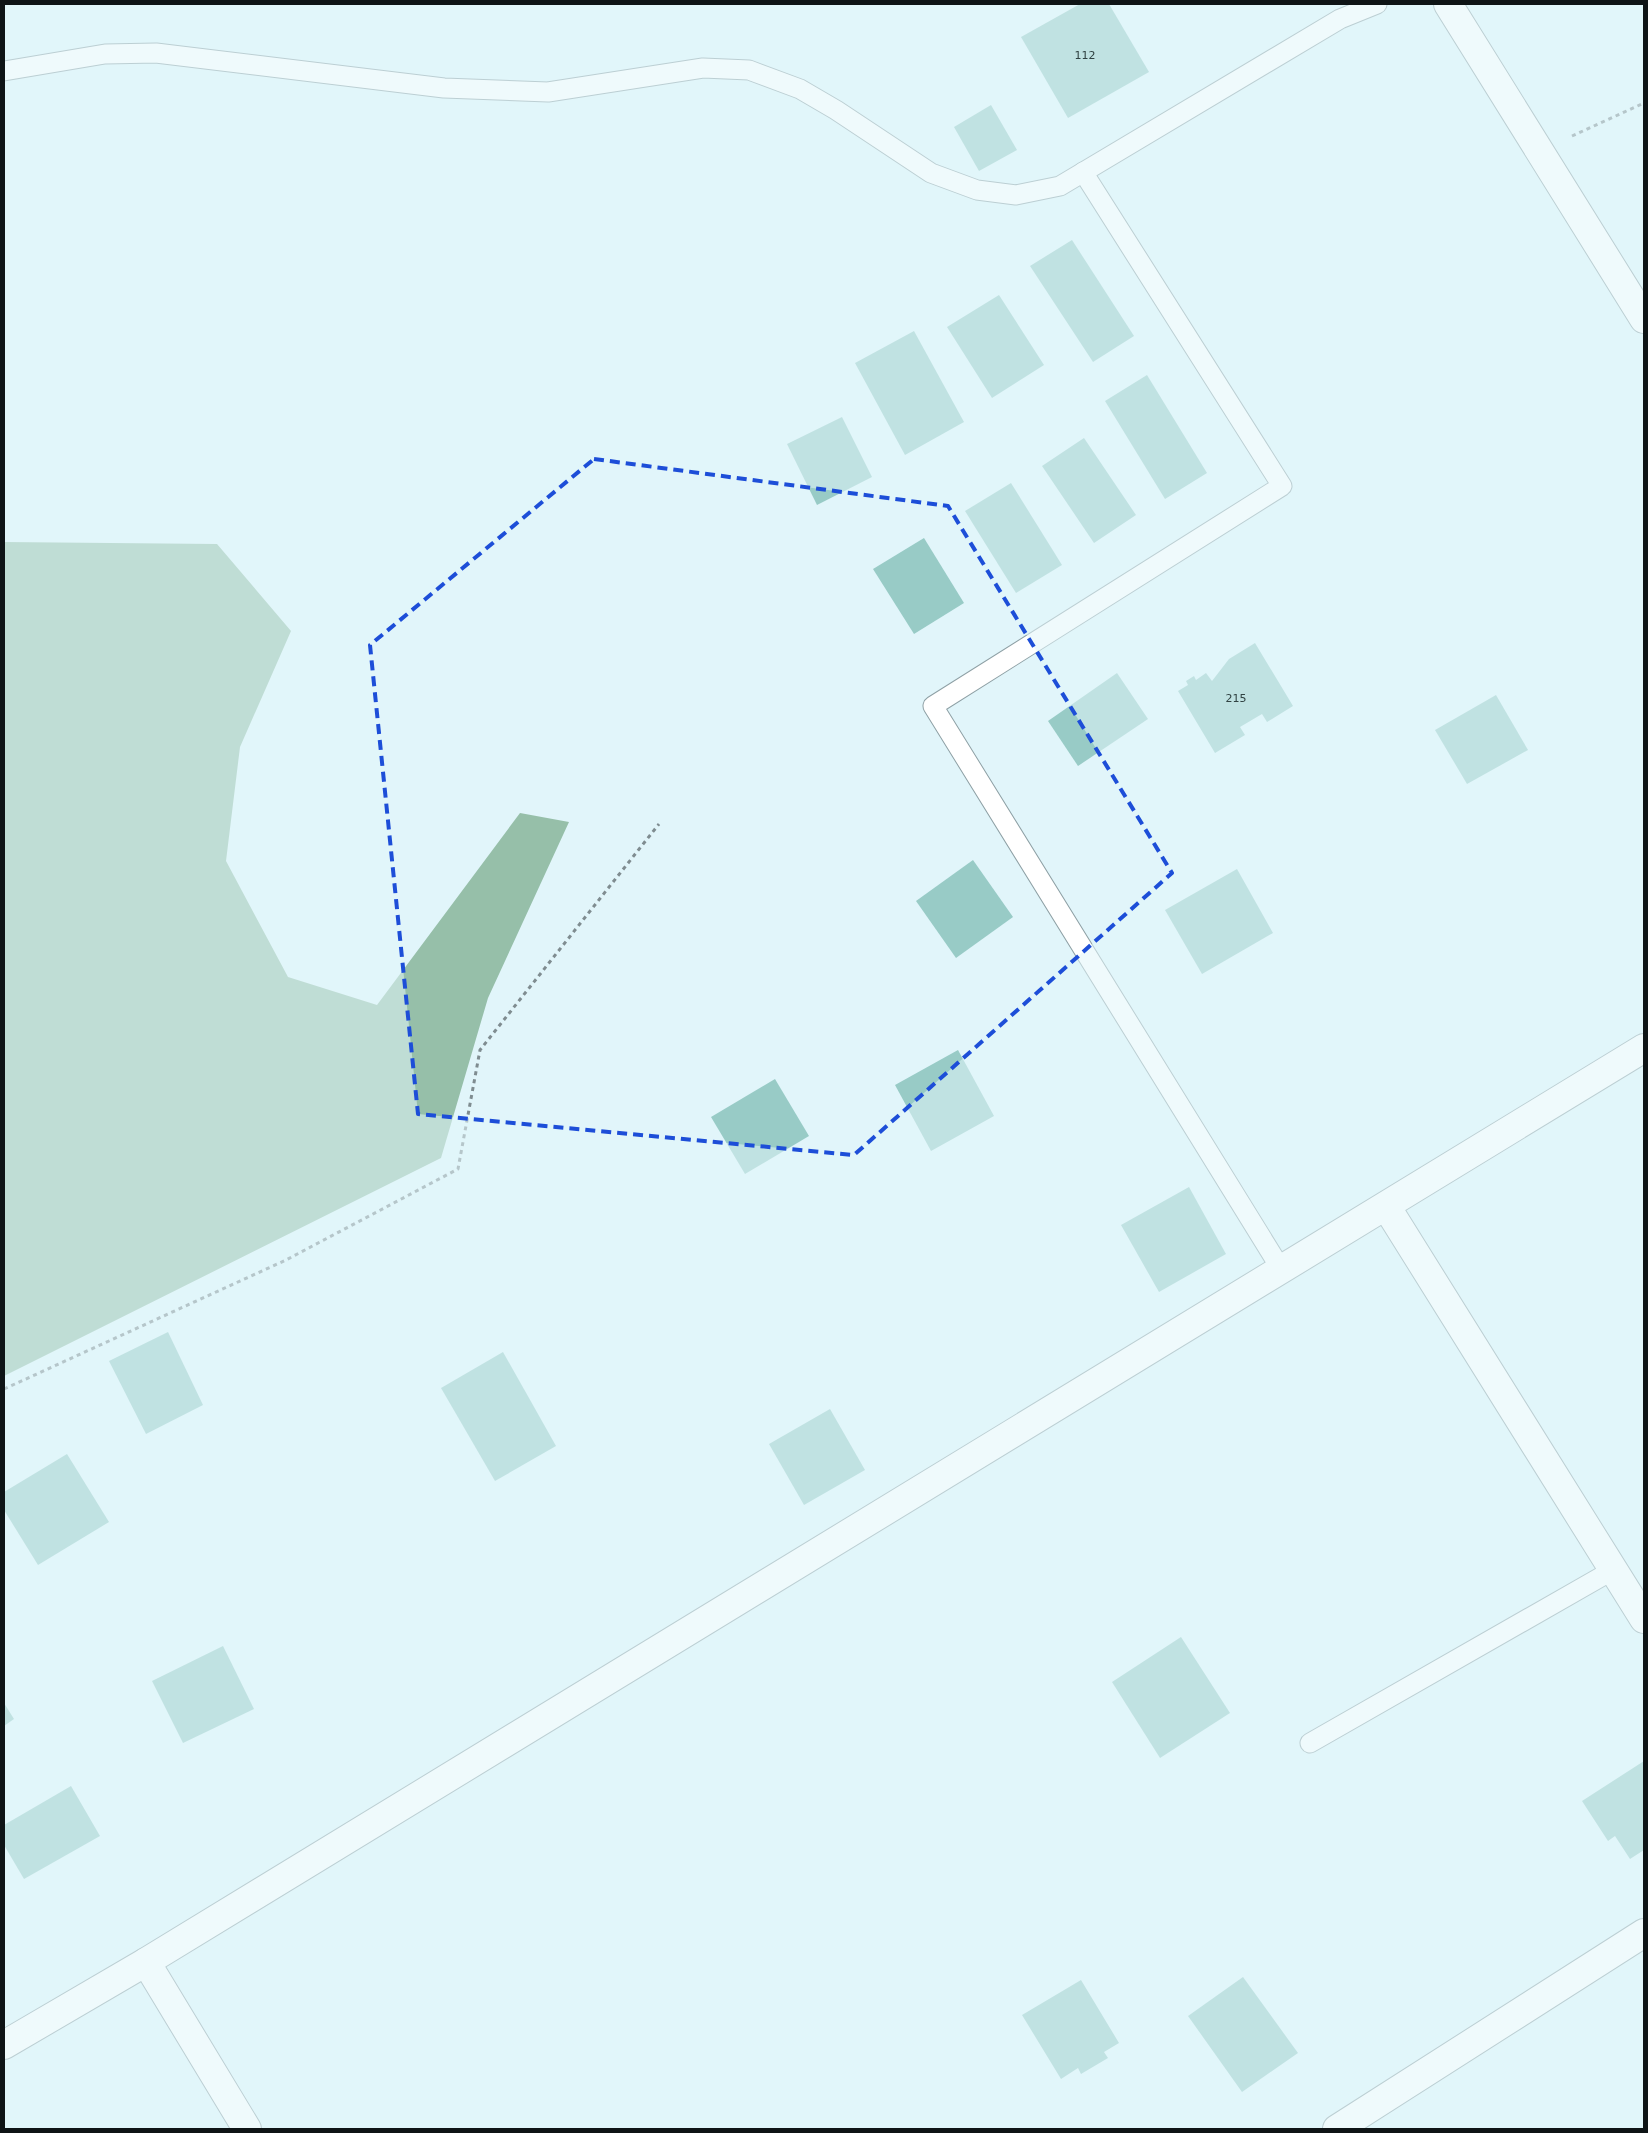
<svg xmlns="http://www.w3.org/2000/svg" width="1648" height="2133" viewBox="0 0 1648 2133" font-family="'DejaVu Sans',sans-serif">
<rect width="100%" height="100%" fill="#e1f5fa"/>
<path fill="#96bfa9" d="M4 542 217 544 291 631 240 747 226 861 288 977 377 1005 520 813 569 822 488 998 441 1158 4 1376Z"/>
<g fill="#98cbc6">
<path d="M1080 4H1109L1149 72 1068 118 1021 37Z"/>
<path d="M991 105 1017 150 979 171 954 127Z"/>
<path d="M1072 240 1134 336 1093 362 1030 266Z"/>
<path d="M999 295 1044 365 992 398 947 327Z"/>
<path d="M914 331 964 422 905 455 855 363Z"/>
<path d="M1147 375 1207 473 1165 499 1105 401Z"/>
<path d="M842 417 872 477 817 505 787 444Z"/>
<path d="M1084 438 1136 515 1094 543 1042 466Z"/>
<path d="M1011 483 1062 565 1016 593 965 511Z"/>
<path d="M924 538 964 603 914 634 873 569Z"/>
<path d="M1255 643 1293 706 1267 722 1262 714 1240 727 1245 735 1215 753 1178 691 1188 685 1186 681 1194 676 1196 680 1206 673 1212 681 1229 659Z"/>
<path d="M1117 673 1148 719 1078 766 1048 721Z"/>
<path d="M1496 695 1528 750 1467 784 1435 730Z"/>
<path d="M973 860 1013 917 956 958 916 901Z"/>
<path d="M1237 869 1273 933 1202 974 1165 910Z"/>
<path d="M958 1050 994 1116 931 1151 895 1085Z"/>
<path d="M775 1079 809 1136 745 1174 711 1117Z"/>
<path d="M1189 1187 1226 1254 1159 1292 1121 1225Z"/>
<path d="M168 1332 203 1405 146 1434 109 1361Z"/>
<path d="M503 1352 556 1446 495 1481 441 1388Z"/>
<path d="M830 1409 865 1470 804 1505 769 1444Z"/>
<path d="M67 1454 109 1522 38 1565 4 1510V1492Z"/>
<path d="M1181 1637 1230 1713 1160 1758 1112 1682Z"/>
<path d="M223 1646 254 1709 183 1743 152 1681Z"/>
<path d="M4 1703 14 1719 4 1726Z"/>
<path d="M1644 1761V1850L1630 1859 1615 1836 1608 1841 1582 1801Z"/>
<path d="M71 1786 100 1836 24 1879 4 1845V1825Z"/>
<path d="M1243 1977 1298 2053 1242 2092 1188 2016Z"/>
<path d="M1081 1980 1119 2043 1104 2052 1108 2058 1081 2074 1078 2068 1061 2079 1022 2015Z"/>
</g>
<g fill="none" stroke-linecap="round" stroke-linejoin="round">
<defs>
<g id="service">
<path d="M4 71 105 54 156 53 444 88 548 92 703 68 749 70 800 89 836 110 931 173 977 190 1016 195 1060 186 1340 19 1377 4"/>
<path d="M1083 172 1282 486 933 706 1281 1269"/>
<path d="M1310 1743 1613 1570"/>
</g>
<g id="minor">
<path d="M1448 4 1644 319"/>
<path d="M1386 1206 1644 1619"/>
<path d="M4 2045 146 1962"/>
<path d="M247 2129 146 1962 1644 1048"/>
<path d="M1337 2129 1644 1933"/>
</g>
</defs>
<use href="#service" stroke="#8ea0a5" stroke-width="21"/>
<use href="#minor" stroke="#8ea0a5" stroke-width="30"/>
<g stroke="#7f8c90" stroke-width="3" stroke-dasharray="4 4" stroke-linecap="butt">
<path d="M1572 136 1644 103"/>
<path d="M4 1389 286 1260 458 1169 480 1050 659 824"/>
</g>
<use href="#service" stroke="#fff" stroke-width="19"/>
<use href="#minor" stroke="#fff" stroke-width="28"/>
</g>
<path d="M0 0H1648V2133H0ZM594 459 948 506 1172 873 854 1155 418 1114 370 645Z" fill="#e1f5fa" fill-opacity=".55" fill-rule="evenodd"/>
<path fill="none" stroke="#1d4ed8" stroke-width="4" stroke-dasharray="10 6" stroke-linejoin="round" d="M594 459 948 506 1172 873 854 1155 418 1114 370 645Z"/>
<g text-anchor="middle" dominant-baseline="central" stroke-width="5" stroke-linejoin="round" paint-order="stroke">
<g font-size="11" fill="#304242">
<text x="1085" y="55">112</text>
<text x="1236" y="698">215</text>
</g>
</g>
<rect width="1648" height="2133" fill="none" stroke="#0e1416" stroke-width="10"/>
</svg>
